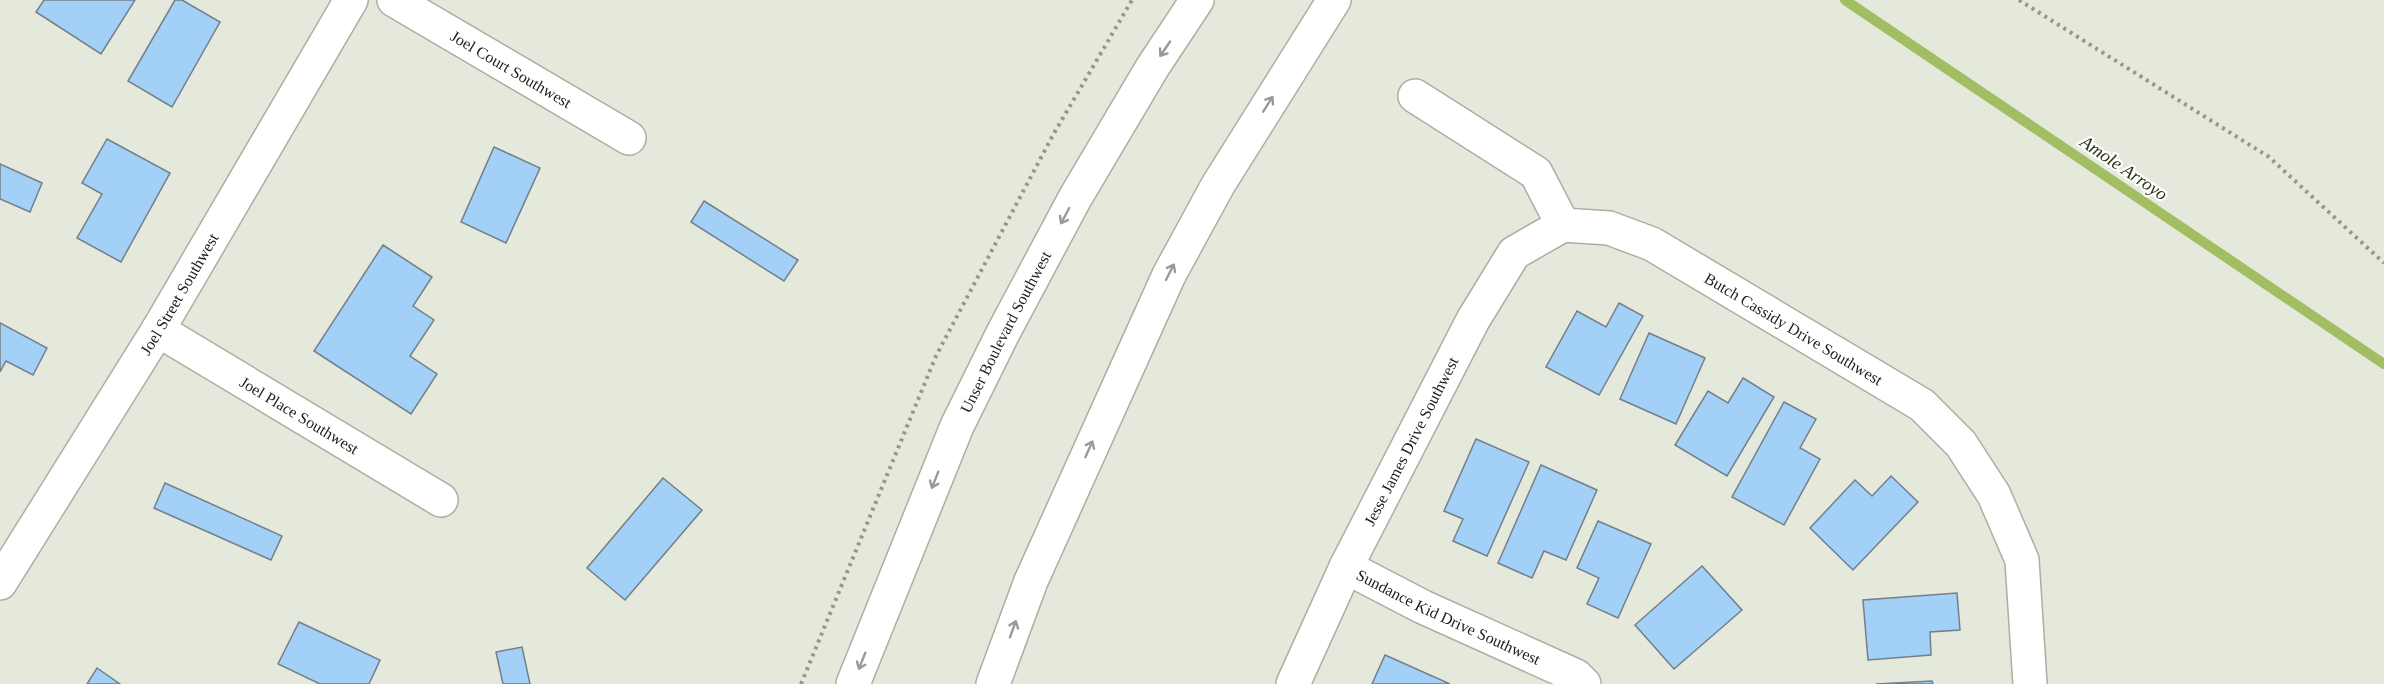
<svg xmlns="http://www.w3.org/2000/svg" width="2384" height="684" viewBox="0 0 2384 684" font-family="Georgia,serif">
<rect width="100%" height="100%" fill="#e4e9db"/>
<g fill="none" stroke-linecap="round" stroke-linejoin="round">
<path stroke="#a1be63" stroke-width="10" d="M1845 0 2384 364"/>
</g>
<g fill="#a2d0f7" stroke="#747f88" stroke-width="1.5">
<path d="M44 0H135L101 54 36 12Z"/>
<path d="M175 0H182L220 22 172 107 128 81Z"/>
<path d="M107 139 170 173 121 262 77 238 102 194 82 183Z"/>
<path d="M494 147 540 168 506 243 461 222Z"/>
<path d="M0 164 42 183 30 212 0 199Z"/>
<path d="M704 201 798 260 784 281 691 222Z"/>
<path d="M383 245 432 277 413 306 434 320 410 356 437 374 411 414 314 351Z"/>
<path d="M1619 303 1643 316 1599 395 1546 367 1577 311 1606 327Z"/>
<path d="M0 323 47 348 33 375 6 361 0 372Z"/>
<path d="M1649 333 1705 358 1676 424 1620 399Z"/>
<path d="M1743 378 1774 397 1727 476 1675 445 1708 391 1728 403Z"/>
<path d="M1784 402 1816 419 1800 448 1820 459 1784 525 1732 497Z"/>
<path d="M1476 439 1529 462 1487 556 1453 541 1463 519 1444 511Z"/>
<path d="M1541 465 1597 490 1566 560 1544 551 1532 578 1498 563Z"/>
<path d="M1891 476 1918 502 1853 570 1810 528 1855 480 1872 496Z"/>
<path d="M663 478 702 510 625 600 587 568Z"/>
<path d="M165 483 282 536 271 560 154 508Z"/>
<path d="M1598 521 1651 544 1618 618 1587 604 1599 578 1577 568Z"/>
<path d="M1702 566 1742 610 1674 669 1635 625Z"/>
<path d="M1957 593 1960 630 1930 632 1931 655 1868 660 1863 600Z"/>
<path d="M299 622 380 660 369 684H320L278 664Z"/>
<path d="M522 647 530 684H503L496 652Z"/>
<path d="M1385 655 1450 684H1372Z"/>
<path d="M97 668 120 684H87Z"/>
<path d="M1932 681 1933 684H1876Z"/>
</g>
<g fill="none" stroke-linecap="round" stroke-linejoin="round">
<defs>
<g id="minor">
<path id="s1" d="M394 0 629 138"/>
<path id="s2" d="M1415 96 1536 173 1563 225 1609 228 1652 244 1922 405 1961 444 1994 495 2022 560 2030 684"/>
<path id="s3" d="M158 330 441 500"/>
<path id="s4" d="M1346 567 1423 607 1576 676 1584 684"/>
<path id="s5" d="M0 583 158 330 351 0"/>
<path id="s6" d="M1293 684 1346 567 1473 320 1514 253 1563 225"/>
</g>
<g id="secondary">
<path id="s7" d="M853 684 957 426 1003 333 1075 198 1152 68 1197 0"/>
<path d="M993 684 1031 581 1169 275 1218 185 1334 0"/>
</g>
</defs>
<use href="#minor" stroke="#abafa3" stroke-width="36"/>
<use href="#secondary" stroke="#abafa3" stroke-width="36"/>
<g stroke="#93978c" stroke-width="4" stroke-dasharray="3 4.5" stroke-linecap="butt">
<path d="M2019 0 2269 157 2384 263"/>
<path d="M801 684 936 356 1053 135 1132 0"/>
</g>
<use href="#minor" stroke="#fff" stroke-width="33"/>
<use href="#secondary" stroke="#fff" stroke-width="33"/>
</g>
<defs><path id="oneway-shaft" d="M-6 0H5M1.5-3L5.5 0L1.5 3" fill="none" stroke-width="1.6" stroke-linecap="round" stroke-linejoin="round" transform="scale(1.5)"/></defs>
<g stroke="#999a98">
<use href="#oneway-shaft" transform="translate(1165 49) rotate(124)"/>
<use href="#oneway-shaft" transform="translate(1268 104) rotate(-58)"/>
<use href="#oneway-shaft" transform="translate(1065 216) rotate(118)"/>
<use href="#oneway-shaft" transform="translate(1170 272) rotate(-63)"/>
<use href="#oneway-shaft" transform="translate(1089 449) rotate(-66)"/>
<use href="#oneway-shaft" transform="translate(935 480) rotate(112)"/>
<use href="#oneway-shaft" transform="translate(1013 629) rotate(-70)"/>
<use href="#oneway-shaft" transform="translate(862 661) rotate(112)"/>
</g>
<g text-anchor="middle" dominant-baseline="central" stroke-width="4.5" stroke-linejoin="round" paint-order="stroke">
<g font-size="16" fill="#1c1e19" stroke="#fff">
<text stroke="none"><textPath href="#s1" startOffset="136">Joel Court Southwest</textPath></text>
<text stroke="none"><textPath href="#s5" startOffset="340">Joel Street Southwest</textPath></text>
<text stroke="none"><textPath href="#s2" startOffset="459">Butch Cassidy Drive Southwest</textPath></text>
<text stroke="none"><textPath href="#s7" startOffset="384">Unser Boulevard Southwest</textPath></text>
<text stroke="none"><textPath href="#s3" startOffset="165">Joel Place Southwest</textPath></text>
<text stroke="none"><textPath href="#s6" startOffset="270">Jesse James Drive Southwest</textPath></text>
<text stroke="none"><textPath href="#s4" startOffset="114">Sundance Kid Drive Southwest</textPath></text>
</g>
<g font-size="18" font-style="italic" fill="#2a350f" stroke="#fff">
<text transform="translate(2124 168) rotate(34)">Amole Arroyo</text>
</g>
</g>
</svg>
